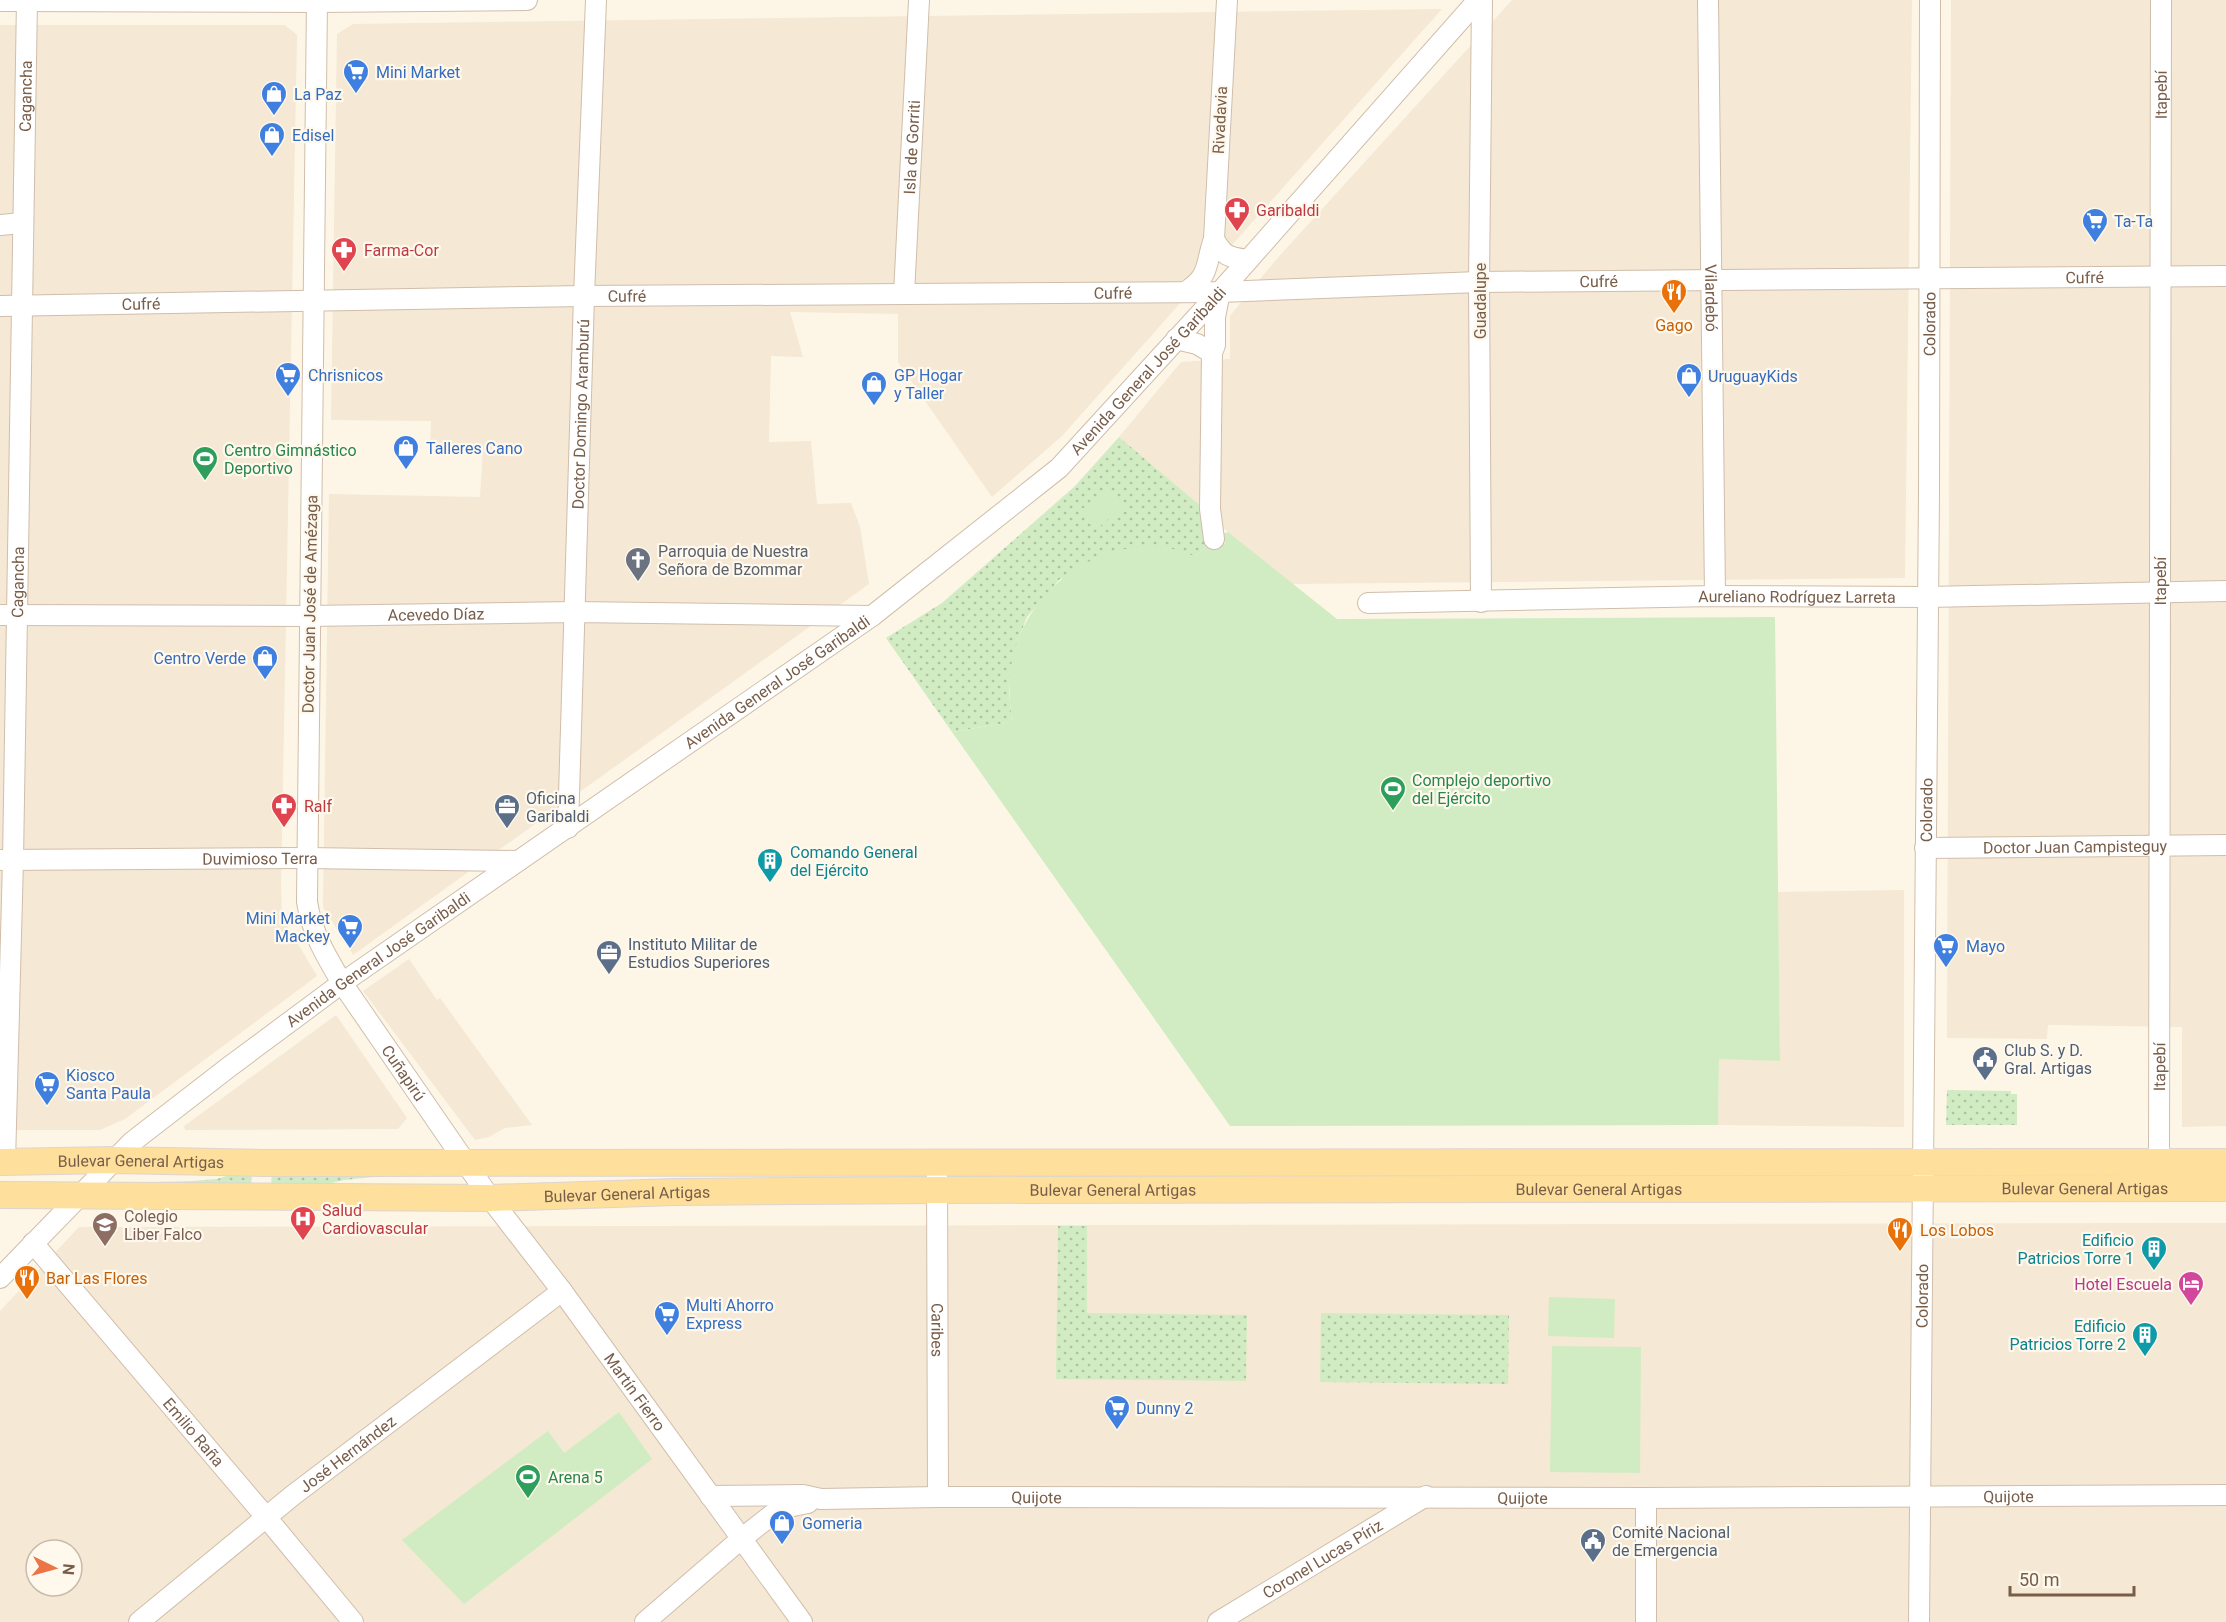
<svg xmlns="http://www.w3.org/2000/svg" width="2226" height="1622" viewBox="0 0 2226 1622" font-family="Roboto,sans-serif">
<defs>
<pattern id="green-dots" width="8" height="8" patternUnits="userSpaceOnUse" patternTransform="scale(1.5)"><rect width="8" height="8" fill="#d1ecc3"/><path d="M2 2h.1M6 6h.1" fill="none" stroke="#aec2a0" stroke-width="1.8" stroke-linecap="round"/></pattern>
</defs>
<rect width="100%" height="100%" fill="#fdf6e6"/>
<g fill="#f5e8d4" fill-rule="evenodd">
<path d="M1512 0H1912L1905 578 1292 584 1228 532 1202 507 1119 437 1181 362 1230 359V316L1274 262Z"/>
<path d="M1951 0H2226V1126L2182 1127V1027L2048 1025 2047 1039 1947 1038Z"/>
<path d="M1442 9 1062 436 992 497 898 362V314L790 312 803 357 771 356 769 442 811 441 817 504 851 503 860 527 869 584 353 955 323 907 329 494 480 497 483 449 430 446 431 421 331 420 337 34 353 24Z"/>
<path d="M0 25H285L297 35 281 884 282 917 317 976 125 1119 100 1130H0Z"/>
<path d="M1904 890V1127L1718 1125 1719 1058 1780 1061 1778 892Z"/>
<path d="M409 959 437 1000 440 998 532 1125 505 1128 489 1137 475 1140 363 991Z"/>
<path d="M336 1015 407 1118 398 1129 185 1130 184 1126Z"/>
<path d="M2226 1223V1622H0V1311L79 1227ZM36 1550H72V1586H36Z"/>
</g>
<g fill="url(#green-dots)">
<path d="M1119 437 1202 507 1206 547 1195 556 1060 579 1027 617 1018 640 1011 667 1009 693 1012 722 952 732 886 638 942 603 1075 486Z"/>
<path d="M1947 1090 2011 1091V1094H2017V1125H1946Z"/>
<path d="M239 1172 250 1174 252 1177 251 1185 116 1183 193 1181 217 1179Z"/>
<path d="M272 1173 435 1174 434 1176 373 1177 344 1180 315 1187 273 1186 271 1184Z"/>
<path d="M1058 1226H1087V1313L1247 1315 1246 1381 1056 1379Z"/>
<path d="M1321 1313 1509 1315 1508 1384 1320 1382Z"/>
</g>
<g fill="#d1ecc3">
<path d="M1106 488 1123 506 1097 529 1080 511Z"/>
<path d="M1228 532 1337 619 1775 617 1780 1061 1719 1059 1718 1125 1230 1126 952 732 1012 722C1010 704 1008 685 1011 667 1022 593 1097 534 1173 549 1180 551 1187 554 1195 556L1206 547 1225 544 1223 534Z"/>
<path d="M1549 1297 1615 1299 1614 1338 1548 1336Z"/>
<path d="M1552 1346 1641 1347 1640 1473 1550 1472Z"/>
<path d="M619 1412 652 1459 464 1604 402 1540 548 1431 564 1453Z"/>
</g>
<g fill="none" stroke-linecap="round" stroke-linejoin="round">
<defs>
<g id="minor">
<path id="s1" d="M317 0 307 902C312 933 326 956 342 983L490 1198 562 1291 802 1622"/>
<path d="M1227 0 1214 239C1224 257 1229 257 1248 260"/>
<path id="s2" d="M1708 0 1715 596"/>
<path d="M0 1 318 2 527 0"/>
<path d="M0 225 22 223"/>
<path d="M1185 292C1211 276 1205 264 1214 239"/>
<path id="s3" d="M904 294 919 0"/>
<path id="s4" d="M0 306 584 296 1220 292 1479 282 2226 276"/>
<path d="M1176 339 1197 344 1212 353"/>
<path d="M1214 539 1210 509 1212 353 1215 345V317L1220 292"/>
<path d="M1481 602 1479 282 1482 0"/>
<path id="s5" d="M1368 603 1715 596 1928 597 2226 591"/>
<path id="s6" d="M0 615 309 616 575 612 872 616"/>
<path id="s7" d="M568 828 584 296 596 0"/>
<path id="s8" d="M1925 848 2226 845"/>
<path id="s9" d="M0 860 307 858 518 861"/>
<path id="s10" d="M5 1162 13 860 27 0"/>
<path id="s11" d="M2159 1163 2161 0"/>
<path id="s12" d="M937 1164 938 1497"/>
<path id="s13" d="M33 1243 266 1517 353 1622"/>
<path id="s14" d="M0 1278 132 1142 229 1067 342 983 872 616 1059 468 1220 292 1478 0"/>
<path id="s15" d="M710 1496 803 1495 821 1499 938 1497 1646 1498 2226 1495"/>
<path id="s16" d="M139 1622 292 1496 562 1291"/>
<path d="M645 1622 741 1539 773 1514 788 1507 808 1503"/>
<path id="s17" d="M1218 1622 1426 1496"/>
<path d="M1646 1622V1498"/>
<path id="s18" d="M1919 1622 1929 495 1930 0"/>
</g>
<g id="major">
<path id="s19" d="M0 1162 114 1160 263 1163 2226 1162"/>
<path id="s20" d="M0 1195 490 1198 675 1192 937 1190 2226 1188"/>
</g>
</defs>
<use href="#minor" stroke="#d0beab" stroke-width="22"/>
<use href="#major" stroke="#dcd5d0" stroke-width="28"/>
<use href="#minor" stroke="#fff" stroke-width="20"/>
<use href="#major" stroke="#fee09c" stroke-width="26"/>
</g>
<defs>
<symbol id="supermarket-pin" viewBox="-11 -11 22 30"><path d="M0 17L-7.5 6A9.5 9.5 0 1 1 7.5 6Z" fill="#3f7fe0" stroke="#fff9ed"/><path d="M-6-5.5h2.5l.6 2H6L4.5 2H-2.5L-4.4-4H-6ZM-1.5 3.2a1.3 1.3 0 1 0 .1 0ZM3 3.2a1.3 1.3 0 1 0 .1 0Z" fill="#fff"/></symbol>
<symbol id="shop-pin" viewBox="-11 -11 22 30"><path d="M0 17L-7.5 6A9.5 9.5 0 1 1 7.5 6Z" fill="#3f7fe0" stroke="#fff9ed"/><path d="M-5-2.5h2.3a2.7 3.5 0 0 1 5.4 0H5L5.5 6h-11ZM-1.5-2.5h3a1.5 2.3 0 0 0-3 0Z" fill="#fff"/></symbol>
<symbol id="pharmacy-pin" viewBox="-11 -11 22 30"><path d="M0 17L-7.5 6A9.5 9.5 0 1 1 7.5 6Z" fill="#e0444e" stroke="#fff9ed"/><path d="M-2-6h4v4h4v4h-4v4h-4v-4h-4v-4h4Z" fill="#fff"/></symbol>
<symbol id="restaurant-pin" viewBox="-11 -11 22 30"><path d="M0 17L-7.5 6A9.5 9.5 0 1 1 7.5 6Z" fill="#e8710a" stroke="#fff9ed"/><path d="M-5-6h1v4h1v-4h1v4h1v-4h1v5L-1.5 .5V6h-2V.5L-5-1ZM5-6V6H3V1.5H1.5Q1.5-4 5-6Z" fill="#fff"/></symbol>
<symbol id="stadium-pin" viewBox="-11 -11 22 30"><path d="M0 17L-7.5 6A9.5 9.5 0 1 1 7.5 6Z" fill="#2e9e5b" stroke="#fff9ed"/><path d="M0-5a6.5 5 0 1 0 0 10a6.5 5 0 1 0 0-10ZM-3.5-1.8h7v3.6h-7Z" fill="#fff"/></symbol>
<symbol id="church-pin" viewBox="-11 -11 22 30"><path d="M0 17L-7.5 6A9.5 9.5 0 1 1 7.5 6Z" fill="#6b7280" stroke="#fff9ed"/><path d="M-1.2-6h2.4v3.5h3.3v2.4h-3.3V6h-2.4V-.1h-3.3v-2.4h3.3Z" fill="#fff"/></symbol>
<symbol id="office-pin" viewBox="-11 -11 22 30"><path d="M0 17L-7.5 6A9.5 9.5 0 1 1 7.5 6Z" fill="#5c6f8a" stroke="#fff9ed"/><path d="M-6-3h4V-5.5h4V-3h4V5H-6ZM-1-4.5V-3h2v-1.5ZM-6 0V1H6V0Z" fill="#fff"/></symbol>
<symbol id="building-pin" viewBox="-11 -11 22 30"><path d="M0 17L-7.5 6A9.5 9.5 0 1 1 7.5 6Z" fill="#0f9aa8" stroke="#fff9ed"/><path d="M-4-6H4V6H1V3H-1V6H-4ZM-2.5-4.3h1.7v1.8h-1.7ZM.8-4.3h1.7v1.8H.8ZM-2.5-1h1.7V.8h-1.7ZM.8-1h1.7V.8H.8Z" fill="#fff"/></symbol>
<symbol id="civic-pin" viewBox="-11 -11 22 30"><path d="M0 17L-7.5 6A9.5 9.5 0 1 1 7.5 6Z" fill="#5c6f8a" stroke="#fff9ed"/><path d="M-.6-6.5H3V-4.5H.6V-3L4-1V1h2V6H-6V1h2V-1L-.6-3ZM-1.2 2.5V6h2.4V2.5Z" fill="#fff"/></symbol>
<symbol id="hospital-pin" viewBox="-11 -11 22 30"><path d="M0 17L-7.5 6A9.5 9.5 0 1 1 7.5 6Z" fill="#e0444e" stroke="#fff9ed"/><path d="M-5-5h3v3.5h4V-5h3V5h-3V1.5h-4V5h-3Z" fill="#fff"/></symbol>
<symbol id="school-pin" viewBox="-11 -11 22 30"><path d="M0 17L-7.5 6A9.5 9.5 0 1 1 7.5 6Z" fill="#8d6e63" stroke="#fff9ed"/><path d="M0-5L7-2L0 1L-7-2ZM-4 1L0 2.5L4 1V4Q0 6-4 4Z" fill="#fff"/></symbol>
<symbol id="hotel-pin" viewBox="-11 -11 22 30"><path d="M0 17L-7.5 6A9.5 9.5 0 1 1 7.5 6Z" fill="#d1479c" stroke="#fff9ed"/><path d="M-6-4.5h1.5V1H6V5H4.5V3h-9V5H-6ZM-4 0a1.8 1.8 0 1 1 3.6 0ZM.5 0V-2.5h3Q6-2.5 6 0Z" fill="#fff"/></symbol>
</defs>
<g fill-rule="evenodd">
<use href="#supermarket-pin" x="341" y="57" width="30" height="40"/>
<use href="#shop-pin" x="259" y="79" width="30" height="40"/>
<use href="#shop-pin" x="257" y="120" width="30" height="40"/>
<use href="#pharmacy-pin" x="1222" y="195" width="30" height="40"/>
<use href="#supermarket-pin" x="2080" y="206" width="30" height="40"/>
<use href="#pharmacy-pin" x="329" y="235" width="30" height="40"/>
<use href="#restaurant-pin" x="1659" y="277" width="30" height="40"/>
<use href="#supermarket-pin" x="273" y="360" width="30" height="40"/>
<use href="#shop-pin" x="1674" y="361" width="30" height="40"/>
<use href="#shop-pin" x="859" y="369" width="30" height="40"/>
<use href="#shop-pin" x="391" y="433" width="30" height="40"/>
<use href="#stadium-pin" x="190" y="444" width="30" height="40"/>
<use href="#church-pin" x="623" y="545" width="30" height="40"/>
<use href="#shop-pin" x="250" y="643" width="30" height="40"/>
<use href="#stadium-pin" x="1378" y="774" width="30" height="40"/>
<use href="#pharmacy-pin" x="269" y="791" width="30" height="40"/>
<use href="#office-pin" x="492" y="792" width="30" height="40"/>
<use href="#building-pin" x="755" y="846" width="30" height="40"/>
<use href="#supermarket-pin" x="335" y="912" width="30" height="40"/>
<use href="#supermarket-pin" x="1931" y="931" width="30" height="40"/>
<use href="#office-pin" x="594" y="938" width="30" height="40"/>
<use href="#civic-pin" x="1970" y="1044" width="30" height="40"/>
<use href="#supermarket-pin" x="32" y="1069" width="30" height="40"/>
<use href="#hospital-pin" x="288" y="1204" width="30" height="40"/>
<use href="#school-pin" x="90" y="1210" width="30" height="40"/>
<use href="#restaurant-pin" x="1885" y="1215" width="30" height="40"/>
<use href="#building-pin" x="2139" y="1234" width="30" height="40"/>
<use href="#restaurant-pin" x="12" y="1263" width="30" height="40"/>
<use href="#hotel-pin" x="2176" y="1269" width="30" height="40"/>
<use href="#supermarket-pin" x="652" y="1299" width="30" height="40"/>
<use href="#building-pin" x="2130" y="1320" width="30" height="40"/>
<use href="#supermarket-pin" x="1102" y="1393" width="30" height="40"/>
<use href="#stadium-pin" x="513" y="1462" width="30" height="40"/>
<use href="#shop-pin" x="767" y="1508" width="30" height="40"/>
<use href="#civic-pin" x="1578" y="1526" width="30" height="40"/>
</g>
<g text-anchor="middle" dominant-baseline="central" stroke-width="4.5" stroke-linejoin="round" paint-order="stroke">
<g font-size="16" fill="#366cbe" stroke="#fff9ed" text-anchor="start">
<text x="376" y="72">Mini Market</text>
<text x="294" y="94">La Paz</text>
<text x="292" y="135">Edisel</text>
<text x="2114" y="221">Ta-Ta</text>
<text x="308" y="375">Chrisnicos</text>
<text x="894" y="375">GP Hogar<tspan x="894" dy="18">y Taller</tspan></text>
<text x="1708" y="376">UruguayKids</text>
<text x="426" y="448">Talleres Cano</text>
<text x="246" y="658" text-anchor="end">Centro Verde</text>
<text x="330" y="918" text-anchor="end">Mini Market<tspan x="330" dy="18">Mackey</tspan></text>
<text x="1966" y="946">Mayo</text>
<text x="66" y="1075">Kiosco<tspan x="66" dy="18">Santa Paula</tspan></text>
<text x="686" y="1305">Multi Ahorro<tspan x="686" dy="18">Express</tspan></text>
<text x="1136" y="1408">Dunny 2</text>
<text x="802" y="1523">Gomeria</text>
</g>
<g font-size="16" fill="#785d49" stroke="#fff9ed">
<text stroke="none"><textPath href="#s10" startOffset="1066">Cagancha</textPath></text>
<text stroke="none"><textPath href="#s11" startOffset="1068">Itapebí</textPath></text>
<text transform="translate(1220 120) rotate(-87)">Rivadavia</text>
<text stroke="none"><textPath href="#s3" startOffset="147">Isla de Gorriti</textPath></text>
<text stroke="none"><textPath href="#s4" startOffset="2085">Cufré</textPath></text>
<text stroke="none"><textPath href="#s4" startOffset="1599">Cufré</textPath></text>
<text stroke="none"><textPath href="#s4" startOffset="1113">Cufré</textPath></text>
<text stroke="none"><textPath href="#s4" startOffset="627">Cufré</textPath></text>
<text stroke="none"><textPath href="#s2" startOffset="298">Vilardebó</textPath></text>
<text transform="translate(1480 301) rotate(-90)">Guadalupe</text>
<text stroke="none"><textPath href="#s4" startOffset="141">Cufré</textPath></text>
<text stroke="none"><textPath href="#s18" startOffset="1298">Colorado</textPath></text>
<text stroke="none"><textPath href="#s14" startOffset="1468">Avenida General José Garibaldi</textPath></text>
<text stroke="none"><textPath href="#s7" startOffset="414">Doctor Domingo Aramburú</textPath></text>
<text stroke="none"><textPath href="#s10" startOffset="580">Cagancha</textPath></text>
<text stroke="none"><textPath href="#s11" startOffset="582">Itapebí</textPath></text>
<text stroke="none"><textPath href="#s5" startOffset="429">Aureliano Rodríguez Larreta</textPath></text>
<text transform="translate(310 604) rotate(-89)">Doctor Juan José de Amézaga</text>
<text stroke="none"><textPath href="#s6" startOffset="436">Acevedo Díaz</textPath></text>
<text stroke="none"><textPath href="#s14" startOffset="982">Avenida General José Garibaldi</textPath></text>
<text stroke="none"><textPath href="#s18" startOffset="812">Colorado</textPath></text>
<text stroke="none"><textPath href="#s8" startOffset="150">Doctor Juan Campisteguy</textPath></text>
<text stroke="none"><textPath href="#s9" startOffset="260">Duvimioso Terra</textPath></text>
<text stroke="none"><textPath href="#s14" startOffset="496">Avenida General José Garibaldi</textPath></text>
<text stroke="none"><textPath href="#s11" startOffset="96">Itapebí</textPath></text>
<text stroke="none"><textPath href="#s1" startOffset="1100">Cuñapirú</textPath></text>
<text stroke="none"><textPath href="#s19" startOffset="141">Bulevar General Artigas</textPath></text>
<text stroke="none"><textPath href="#s20" startOffset="1599">Bulevar General Artigas</textPath></text>
<text stroke="none"><textPath href="#s20" startOffset="1113">Bulevar General Artigas</textPath></text>
<text stroke="none"><textPath href="#s20" startOffset="2085">Bulevar General Artigas</textPath></text>
<text stroke="none"><textPath href="#s20" startOffset="627">Bulevar General Artigas</textPath></text>
<text stroke="none"><textPath href="#s18" startOffset="326">Colorado</textPath></text>
<text stroke="none"><textPath href="#s12" startOffset="166">Caribes</textPath></text>
<text stroke="none"><textPath href="#s1" startOffset="1494">Martín Fierro</textPath></text>
<text stroke="none"><textPath href="#s13" startOffset="248">Emilio Raña</textPath></text>
<text stroke="none"><textPath href="#s16" startOffset="268">José Hernández</textPath></text>
<text stroke="none"><textPath href="#s15" startOffset="327">Quijote</textPath></text>
<text stroke="none"><textPath href="#s15" startOffset="1299">Quijote</textPath></text>
<text stroke="none"><textPath href="#s15" startOffset="813">Quijote</textPath></text>
<text stroke="none"><textPath href="#s17" startOffset="122">Coronel Lucas Píriz</textPath></text>
</g>
<g font-size="16" fill="#be3a42" stroke="#fff9ed" text-anchor="start">
<text x="1256" y="210">Garibaldi</text>
<text x="364" y="250">Farma-Cor</text>
<text x="304" y="806">Ralf</text>
<text x="322" y="1210">Salud<tspan x="322" dy="18">Cardiovascular</tspan></text>
</g>
<g font-size="16" fill="#c56008" stroke="#fff9ed" text-anchor="start">
<text x="1674" y="325" text-anchor="middle">Gago</text>
<text x="1920" y="1230">Los Lobos</text>
<text x="46" y="1278">Bar Las Flores</text>
</g>
<g font-size="16" fill="#27864d" stroke="#fff9ed" text-anchor="start">
<text x="224" y="450">Centro Gimnástico<tspan x="224" dy="18">Deportivo</tspan></text>
<text x="1412" y="780">Complejo deportivo<tspan x="1412" dy="18">del Ejército</tspan></text>
<text x="548" y="1477">Arena 5</text>
</g>
<g font-size="16" fill="#5b616d" stroke="#fff9ed" text-anchor="start">
<text x="658" y="551">Parroquia de Nuestra<tspan x="658" dy="18">Señora de Bzommar</tspan></text>
</g>
<g font-size="16" fill="#4e5e75" stroke="#fff9ed" text-anchor="start">
<text x="526" y="798">Oficina<tspan x="526" dy="18">Garibaldi</tspan></text>
<text x="628" y="944">Instituto Militar de<tspan x="628" dy="18">Estudios Superiores</tspan></text>
<text x="2004" y="1050">Club S. y D.<tspan x="2004" dy="18">Gral. Artigas</tspan></text>
<text x="1612" y="1532">Comité Nacional<tspan x="1612" dy="18">de Emergencia</tspan></text>
</g>
<g font-size="16" fill="#0d838f" stroke="#fff9ed" text-anchor="end">
<text x="790" y="852" text-anchor="start">Comando General<tspan x="790" dy="18">del Ejército</tspan></text>
<text x="2134" y="1240">Edificio<tspan x="2134" dy="18">Patricios Torre 1</tspan></text>
<text x="2126" y="1326">Edificio<tspan x="2126" dy="18">Patricios Torre 2</tspan></text>
</g>
<g font-size="16" fill="#785e54" stroke="#fff9ed" text-anchor="start">
<text x="124" y="1216">Colegio<tspan x="124" dy="18">Liber Falco</tspan></text>
</g>
<g font-size="16" fill="#b23c85" stroke="#fff9ed" text-anchor="end">
<text x="2172" y="1284">Hotel Escuela</text>
</g>
</g>
<g transform="translate(54 1568) rotate(95)"><circle r="28" fill="#fff9ed" stroke="#c9bbab" stroke-width="1.5"/>
<path d="M0-4.5L10 22L0 15L-10 22Z" fill="#ec7546"/>
<text y="-9" font-size="16" font-weight="bold" text-anchor="middle" fill="#785d49">N</text>
</g>
<path d="M2010 1586v9h124v-9" fill="none" stroke="#785d49" stroke-width="3"/>
<text x="2019" y="1586" font-size="18" fill="#785d49" stroke="#fff9ed" stroke-width="4.5" paint-order="stroke">50 m</text>
</svg>
